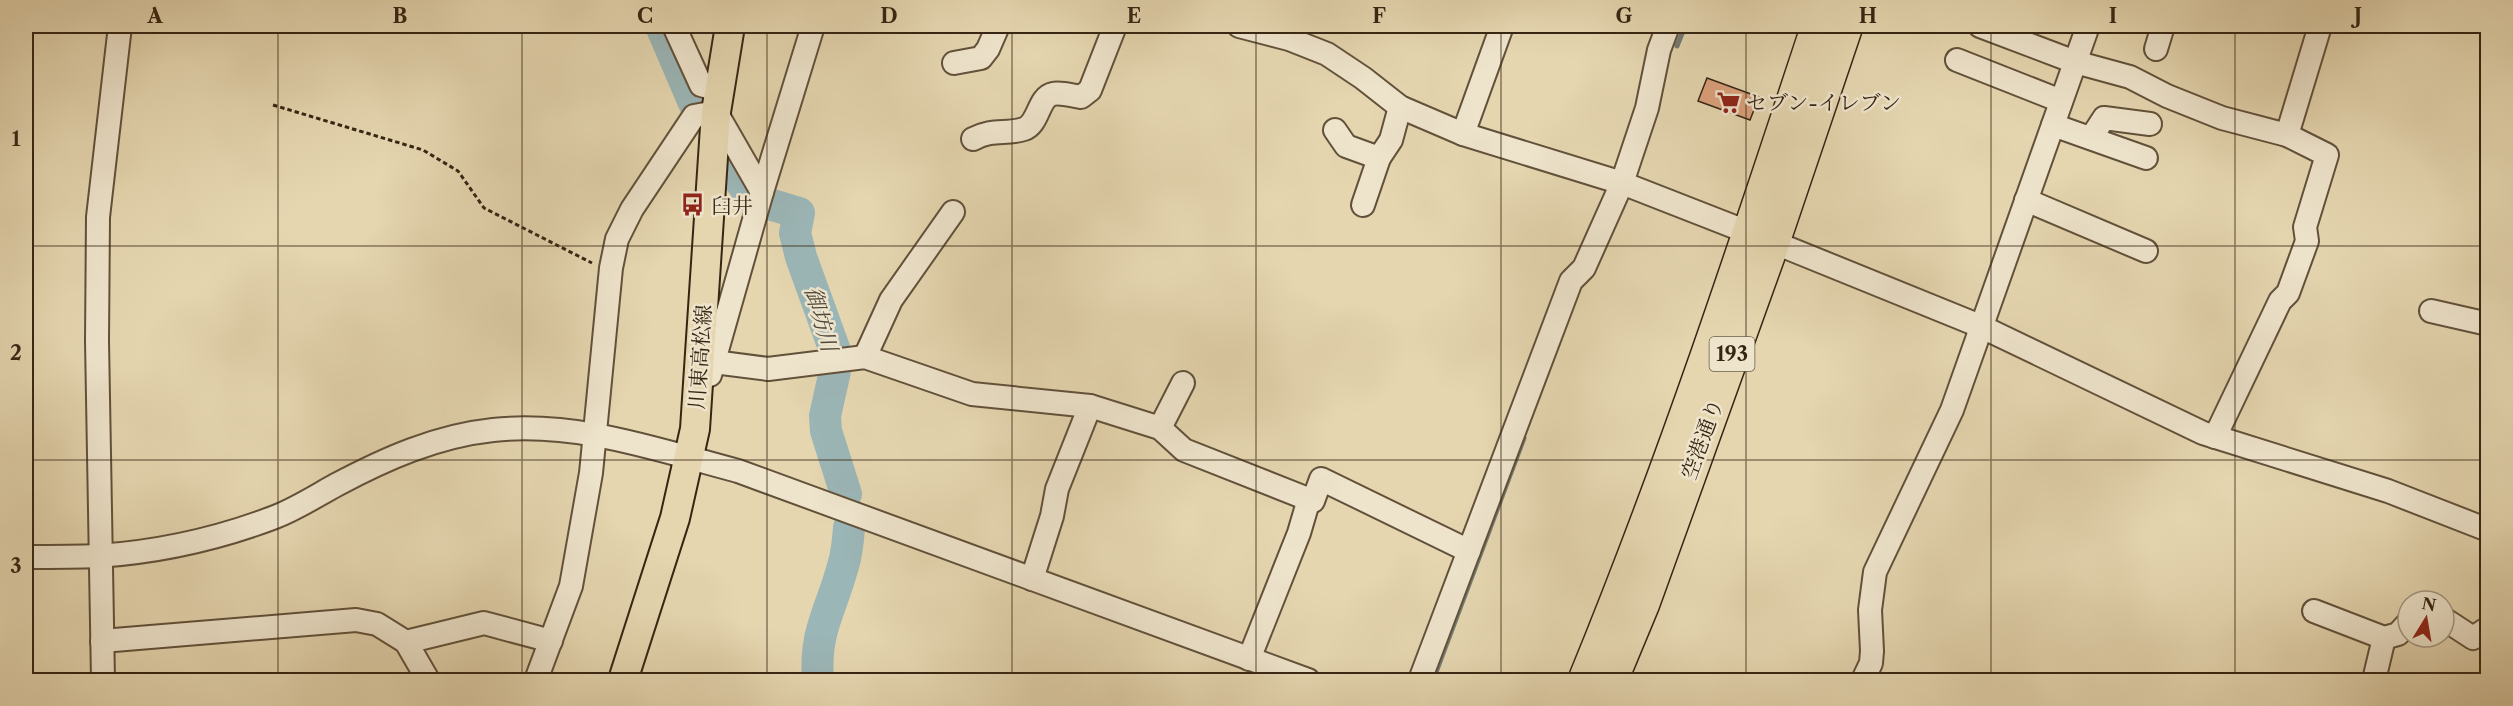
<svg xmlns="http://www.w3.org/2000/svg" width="2513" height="706" viewBox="0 0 2513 706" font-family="'Libre Caslon Text','Noto Serif JP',serif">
<rect width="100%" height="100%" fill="#e5d6b0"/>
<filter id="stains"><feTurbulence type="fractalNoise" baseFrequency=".00333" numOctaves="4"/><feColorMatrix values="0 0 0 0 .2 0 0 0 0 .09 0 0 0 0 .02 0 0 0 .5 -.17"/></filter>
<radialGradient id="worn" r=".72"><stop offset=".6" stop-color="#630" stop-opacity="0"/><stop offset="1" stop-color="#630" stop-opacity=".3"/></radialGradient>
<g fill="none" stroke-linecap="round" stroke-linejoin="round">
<g stroke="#737c75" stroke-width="5">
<path d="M1677 46 1685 26"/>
<path d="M1433 680 1524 438"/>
</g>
<g stroke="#9bb6b7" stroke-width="32">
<path d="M661 26 694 103"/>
<path d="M733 171 753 199"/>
<path d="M766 203 799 213 795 233 801 257 834 348 835 371 825 416 826 431 846 494"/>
<path d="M818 680C814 631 831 611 843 566 847 554 848 541 849 528"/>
</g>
</g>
<path fill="#dca17c" stroke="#362513" stroke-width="1.5" d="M1707 78 1759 97 1750 120 1698 101Z"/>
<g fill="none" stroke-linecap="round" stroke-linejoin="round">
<defs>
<g id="minor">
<path d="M674 26 701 85 720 90"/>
<path d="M1239 26 1289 39 1327 54 1363 78 1400 107 1463 134 1622 183 1773 242 1980 326 2203 433 2388 491 2488 530"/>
<path d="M1980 26 2075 62 2130 77 2167 96 2222 118 2287 135 2327 155 2305 227 2307 241 2288 293 2280 301 2215 437"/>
<path d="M2156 49 2163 26"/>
<path d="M1957 60 2061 101"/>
<path d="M954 63 981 58 988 49 998 26"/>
<path d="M2053 125 2146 158"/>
<path d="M1335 130 1346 146 1379 158"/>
<path d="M1463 134 1502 26"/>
<path d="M2287 135 2320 26"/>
<path d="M2091 138 2104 118 2150 124"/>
<path d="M973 139C993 128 1006 135 1024 129 1039 124 1038 97 1053 94 1061 92 1073 96 1081 97L1090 90 1115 26"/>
<path d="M2026 200 2146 251"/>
<path d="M1363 205 1379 158 1391 140 1400 107"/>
<path d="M2431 311 2488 324"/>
<path d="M865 357 891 300 953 212"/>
<path d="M714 362 768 369 865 357 972 394 1090 406 1160 428 1184 450 1313 501 1321 479 1469 551"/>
<path d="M710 375 762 192 813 26"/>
<path d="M1160 428 1183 383"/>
<path d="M26 557C50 557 74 557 98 556 157 552 220 538 275 517 296 509 316 496 336 485 385 459 436 436 493 430 577 421 658 450 738 471L1308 680"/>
<path d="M1032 579 1052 516 1057 489 1090 406"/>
<path d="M2314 611 2384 638"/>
<path d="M2444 619 2473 638 2488 628"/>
<path d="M102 641 356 620 377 624 406 642 428 680"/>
<path d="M406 642 484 623 551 641"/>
<path d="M1249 659 1299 533 1309 499"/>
<path d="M103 680 97 341 98 217 120 26"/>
<path d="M536 680 571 586 591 473 611 268 617 239 632 209 694 116 716 112 762 192"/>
<path d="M1420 680 1571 281 1584 268 1622 183 1647 108 1659 50 1668 26"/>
<path d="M1863 680 1871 663 1872 651 1870 610 1875 572 1952 410 2088 26"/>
<path d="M2374 680 2384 638 2398 634 2408 623"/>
</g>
<path id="major" d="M623 680 675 518 695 429 716 112 730 26"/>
<g id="highway">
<path d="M1585 680C1673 466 1746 245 1818 26"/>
<path d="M1611 680 1643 603 1773 242 1846 26"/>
</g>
</defs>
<use href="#minor" stroke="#62513a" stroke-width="26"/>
<use href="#major" stroke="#362513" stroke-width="32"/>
<use href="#highway" stroke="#362513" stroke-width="36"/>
<path stroke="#362513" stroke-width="3" stroke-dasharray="4.5 3" stroke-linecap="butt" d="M273 105 423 150 458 171 484 208 592 263"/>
<use href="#minor" stroke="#eee4cc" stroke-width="22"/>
<use href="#major" stroke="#e5d6b0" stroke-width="28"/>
<use href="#highway" stroke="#e5d6b0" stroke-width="33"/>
</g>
<path fill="none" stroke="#362513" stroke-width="1.5" stroke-opacity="0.55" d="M278 26V680M522 26V680M767 26V680M1012 26V680M1256 26V680M1501 26V680M1746 26V680M1991 26V680M2235 26V680M26 246H2488M26 460H2488"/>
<defs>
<symbol id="supermarket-bare" viewBox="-9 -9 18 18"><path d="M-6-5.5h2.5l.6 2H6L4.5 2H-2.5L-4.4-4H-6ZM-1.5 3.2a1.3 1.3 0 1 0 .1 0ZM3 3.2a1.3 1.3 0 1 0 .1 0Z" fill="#8f2418" stroke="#eee4cc" stroke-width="2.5" paint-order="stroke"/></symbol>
<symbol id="bus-bare" viewBox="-9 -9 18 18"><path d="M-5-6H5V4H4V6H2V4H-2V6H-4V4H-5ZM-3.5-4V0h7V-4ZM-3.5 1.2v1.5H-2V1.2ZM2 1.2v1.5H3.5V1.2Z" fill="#8f2418" stroke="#eee4cc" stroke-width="2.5" paint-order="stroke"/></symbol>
</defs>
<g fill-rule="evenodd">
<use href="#supermarket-bare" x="1712" y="86" width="33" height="33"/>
<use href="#bus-bare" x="676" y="188" width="33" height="33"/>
</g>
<g text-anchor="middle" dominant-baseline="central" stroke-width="5" stroke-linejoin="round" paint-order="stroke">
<rect fill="#eee4cc" stroke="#6d5e4a" stroke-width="1.5" x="1709.5" y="337" width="45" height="34" rx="4.5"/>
<g font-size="20" font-weight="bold" fill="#362513">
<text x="1732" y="354">193</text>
</g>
<g font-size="21" fill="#362513" stroke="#eee4cc" text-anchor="start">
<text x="1746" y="102">セブン-イレブン</text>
<text x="711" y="205">臼井</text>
</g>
<g font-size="21" fill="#362513" stroke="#eee4cc">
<text transform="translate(700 357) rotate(-86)">川東高松線</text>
<text transform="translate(1702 439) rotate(-70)">空港通り</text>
</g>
<g font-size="22" font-style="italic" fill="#4f493c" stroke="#eee4cc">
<text transform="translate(821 319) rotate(74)">御坊川</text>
</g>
</g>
<rect width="2513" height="706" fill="none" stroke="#e5d6b0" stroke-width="66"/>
<g transform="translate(2426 619) rotate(11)"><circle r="28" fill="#eee4cc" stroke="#a49882" stroke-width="1.5"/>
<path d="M0-4.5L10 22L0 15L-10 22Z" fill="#8f2418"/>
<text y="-9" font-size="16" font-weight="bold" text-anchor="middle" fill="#362513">N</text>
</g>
<rect x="33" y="33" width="2447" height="640" fill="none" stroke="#362513" stroke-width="2"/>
<g font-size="20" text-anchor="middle" font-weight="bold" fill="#362513">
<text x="155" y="23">A</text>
<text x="400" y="23">B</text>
<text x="645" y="23">C</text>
<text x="889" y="23">D</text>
<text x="1134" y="23">E</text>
<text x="1379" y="23">F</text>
<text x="1624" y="23">G</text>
<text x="1868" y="23">H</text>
<text x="2113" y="23">I</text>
<text x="2358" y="23">J</text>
<text x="16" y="146">1</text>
<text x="16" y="360">2</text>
<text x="16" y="573">3</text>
</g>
<rect width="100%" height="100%" filter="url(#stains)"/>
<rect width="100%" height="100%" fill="url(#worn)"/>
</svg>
